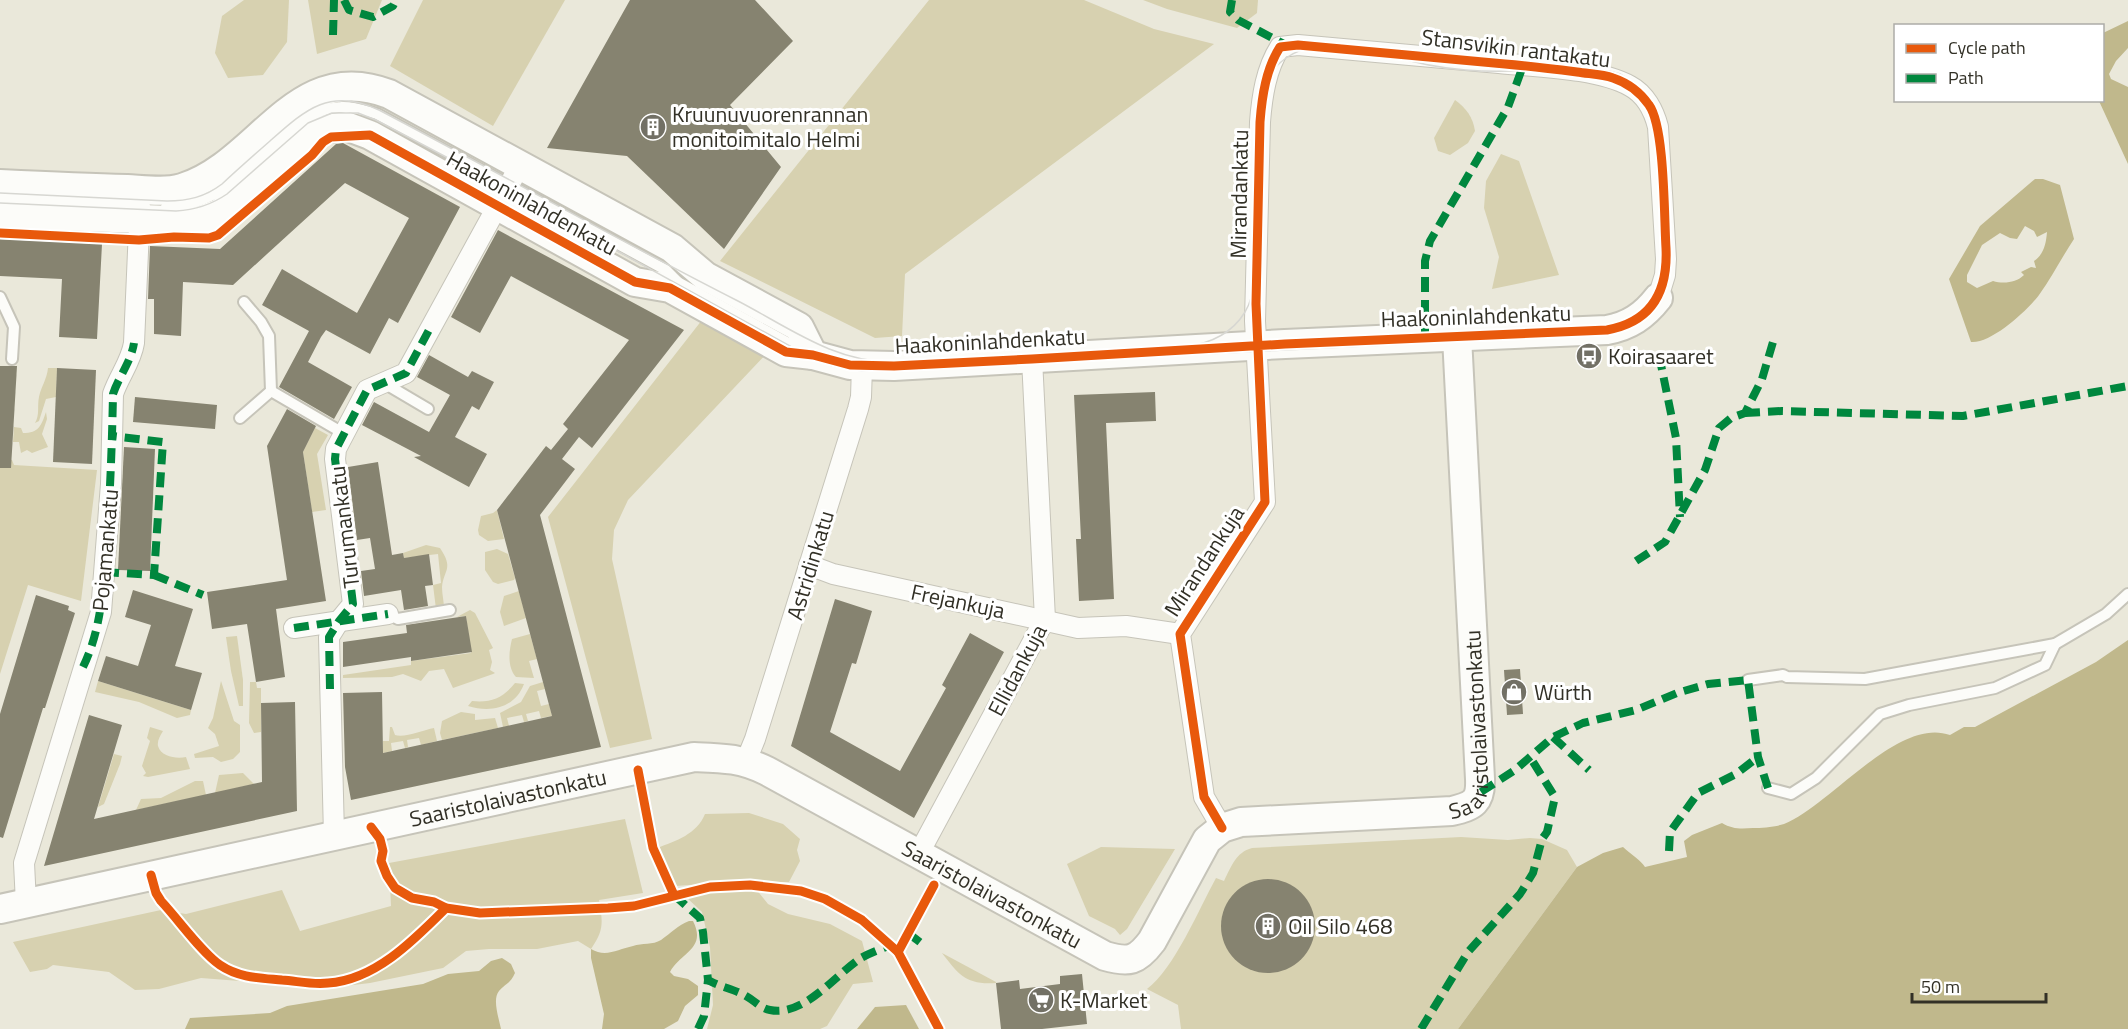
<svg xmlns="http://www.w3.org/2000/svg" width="2128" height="1029" viewBox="0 0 2128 1029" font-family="'Titillium Web',sans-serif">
<rect width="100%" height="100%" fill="#eae8da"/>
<g fill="#d7d1b0">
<path d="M244 0H289L287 42 263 75 228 78 215 53 222 16Z"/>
<path d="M308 0H382L366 39 317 54Z"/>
<path d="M423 0H565L493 126 390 66Z"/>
<path d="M929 0H1084L1154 29 1214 44 905 274 902 336 875 338 720 261Z"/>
<path d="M1143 0H1258L1257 13 1237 28 1167 9Z"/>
<path d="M1455 100C1466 108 1473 117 1475 131L1468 143 1450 155 1438 151 1434 138Z"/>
<path d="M1501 154 1519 161 1559 275 1492 289 1499 257 1484 208 1486 181Z"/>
<path d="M702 320 767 353 628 500 614 530 612 559 652 739 610 748 548 517Z"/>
<path d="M48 368H57L56 397 46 399 39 421 35 423C40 415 37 406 39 397 41 387 47 379 48 368Z"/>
<path d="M46 412 47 419 42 434 48 447 32 453 27 450 21 453 19 442H13L14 427 21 428 23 433C39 433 41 426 46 412Z"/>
<path d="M315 428 328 435 317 454 326 510 312 512 303 452Z"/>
<path d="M0 460H12L14 465 97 470 81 601 28 585 0 674Z"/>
<path d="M497 510 504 539 488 541 479 535 478 530 481 516 493 513Z"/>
<path d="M426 545 440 548C454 569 444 569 442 587 442 594 444 602 444 608L436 609 433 585 441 583 438 554 404 558 403 553Z"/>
<path d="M497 549 508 554 515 578 514 580 498 584 493 582 485 570V552Z"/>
<path d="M519 591 526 618 504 626 500 612 504 596Z"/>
<path d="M470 610 475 613 493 648 489 650 492 662 490 670 495 673 493 674 453 688 444 669 429 671 421 681 403 674 392 677 343 678V675L411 665V661L471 653 466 616 457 617Z"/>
<path d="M530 634 537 659 529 661 534 678 516 677C507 667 509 651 512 639Z"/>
<path d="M237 636 243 680V706H239L231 671 226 637Z"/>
<path d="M98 681 191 710 190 715 177 718 139 702 95 692Z"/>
<path d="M221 681 234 721 240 725V752L233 759 221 762 213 757 195 758 194 754 219 746 215 734 208 728 213 718Z"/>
<path d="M250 682H256L257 688H261V732L254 733 249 723Z"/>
<path d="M543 682 545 689 537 691 541 706 549 704 552 716 541 718 539 711 526 714 528 721 524 722 522 715 507 718 509 726 503 727 500 713 521 702 530 686Z"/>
<path d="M515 683 524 684C515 708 491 713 468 706L472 701C491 703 503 698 515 683Z"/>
<path d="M461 712 475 714V720L495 718 498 728 442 740 440 733 442 721Z"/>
<path d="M150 727 163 731C160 736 157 741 158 746 161 757 177 759 186 757L190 769 148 777 143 776 146 773 142 766 150 741 147 738Z"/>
<path d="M390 727H392L395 735C405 738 423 730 434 728L437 741 421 745 419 738 407 740 408 747 405 748 403 741 391 743 392 751 383 753V741H389Z"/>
<path d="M114 754 122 756 120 764 104 804 98 807Z"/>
<path d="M243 773 254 784 215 793 219 775Z"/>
<path d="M195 781H203L206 795 136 810 141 799 161 798Z"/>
<path d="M749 813 783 824 800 839 797 850 800 861 789 882H732L675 886 657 848C676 841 697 834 705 814Z"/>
<path d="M625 819 643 893 599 900C603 923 604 930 591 949L578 941 537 949H489L466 951 443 968 370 983 328 988 201 978 159 989 135 990 109 972 53 965 47 969 30 972 13 942 161 910 186 914 282 890 300 931 391 906 389 863Z"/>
<path d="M1461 837 1508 840 1530 838 1542 839 1567 850 1577 867 1458 1029H1181L1178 1005 1147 989C1174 969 1199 909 1216 878L1224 881C1231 867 1236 852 1252 848Z"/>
<path d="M1101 847 1175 849 1127 929 1120 935 1115 929 1089 916 1067 864Z"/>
<path d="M756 889 768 904 788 914 830 924 862 941 873 982 853 984 827 1026 820 1029H707L713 1005 710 947 702 912 686 897 702 892Z"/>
<path d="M942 953 996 982V983C966 985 959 975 942 953Z"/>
</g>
<g fill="#c0b88c" fill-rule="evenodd">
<path d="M2128 21V48L2116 61 2109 74 2111 79 2128 87V164L2099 101 2102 100 2103 33Z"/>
<path d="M2035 179H2043L2060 185 2074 239C2062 257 2052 277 2039 295 2027 311 1991 344 1971 342L1949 279 1980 226ZM2025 226 2034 231 2037 237 2047 232C2046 244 2044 254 2034 261L2036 268 2031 267 2021 272 2024 275C2016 283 2003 284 1993 281L1977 288 1967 282V275L1982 245 2000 233 2010 238 2017 239Z"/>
<path d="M2128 640V1029H1458L1577 867 1603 853 1623 847C1630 854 1641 860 1645 867L1687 857 1684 841 1692 835 1722 823C1732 829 1740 829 1753 828 1762 828 1775 827 1784 824 1830 806 1898 716 1950 735L1964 727H1975L2096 662Z"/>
<path d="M689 921H693C707 949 681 952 670 972L674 976 688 979 698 986V995L685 1006 678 1021 664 1029H602L604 1014 591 958V949C606 958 618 949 633 946 642 943 653 945 661 940 671 933 678 925 689 921Z"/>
<path d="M502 958 511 964 515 973C510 984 506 983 499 991 492 999 499 1019 501 1029H185L190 1018 270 1013 287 1006 423 984 448 974 479 971 491 961Z"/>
<path d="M906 1005 919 1029H857L875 1007Z"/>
</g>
<g fill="#868370">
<path d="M630 0H755L793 41 730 105 781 167 724 249 627 156 547 148Z"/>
<path d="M343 143 460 207 398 323 389 318 370 354 326 330 321 337 308 362 352 387 334 419 279 387 309 331 262 305 282 269 357 313 409 218 345 183 233 285 183 282 181 336 154 334V299H148L150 246 220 249 336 144Z"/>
<path d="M498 230 684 330 592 448 579 437 562 459 575 469 540 515 601 747 351 800 345 767 343 693 382 692 383 753 552 716 497 510 546 446 551 450 568 429 563 424 629 340 511 276 480 333 451 317Z"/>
<path d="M0 239 102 244 97 339 59 337 62 279 0 276Z"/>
<path d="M429 355 468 377 472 371 494 382 479 410 472 406 455 437 487 454 469 487 414 457 421 456 362 425 374 402 429 432 450 395 417 377Z"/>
<path d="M0 366H17L11 468H0Z"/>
<path d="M57 368 96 370 92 464 53 462Z"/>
<path d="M1155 392 1156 421 1106 423 1114 599 1079 601 1076 539H1081L1074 395Z"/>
<path d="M135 397 217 405 215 429 133 422Z"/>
<path d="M287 409 316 426 303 452 326 601 276 609 285 677 256 682 247 624 212 629 207 592 287 580 267 446Z"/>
<path d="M124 447 155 449 150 571 118 570Z"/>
<path d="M378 462 392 555 403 553 404 558 429 554 433 585 425 586 428 606 404 610 401 590 364 596 361 571 375 569 370 538 357 540 348 467Z"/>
<path d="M133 590 193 609 175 666 202 673 191 710 98 681 106 656 138 666 151 625 125 617Z"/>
<path d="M36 595 69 606 68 610 75 613 45 708H43L3 838 0 837V714Z"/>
<path d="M835 599 872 611 856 664 852 663 830 732 900 771 946 688 942 685 970 633 1004 652 914 818 791 746Z"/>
<path d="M466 616 472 652 411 661V657L343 667V642L407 633 406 625Z"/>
<path d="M1520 669 1523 714 1507 715 1504 670Z"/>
<path d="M295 702 297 811 44 866 89 715 122 725 94 819 262 782 261 703Z"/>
<circle cx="1268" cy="926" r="47"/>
<path d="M1082 974 1087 1024 1042 1029H1001L996 983 1019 980 1020 989 1060 984V976Z"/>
</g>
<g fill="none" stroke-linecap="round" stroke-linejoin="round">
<defs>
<g id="lane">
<path d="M0 199 144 204"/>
<path d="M166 207C251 205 272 111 341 107 353 106 366 111 377 114L666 270 678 282"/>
<path d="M0 297 14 327 12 359"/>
<path d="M384 383 428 409"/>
<path d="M271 391 343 433"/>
<path d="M240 418 271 391 269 336 261 322 244 302"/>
<path d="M388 614 398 619 450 610"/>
<path d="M1748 680 1783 675 1787 677 1865 679 2055 644 2106 614 2128 594"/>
<path d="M1768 788 1791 794 1816 778 1880 714 1909 705 1995 688 2045 665 2055 644"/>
</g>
<g id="street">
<path d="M809 565 833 574 1078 628 1126 626 1180 634"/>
<path d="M294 628 388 614"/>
<path d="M746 761 755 739 858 409 861 397 862 366"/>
<path d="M1222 828 1204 797 1180 634 1265 502 1255 321 1260 122C1262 96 1266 69 1280 47L1298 45C1365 51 1432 57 1499 63 1538 67 1597 68 1630 86 1645 94 1654 111 1658 127L1666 259 1665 275 1658 298"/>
<path d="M334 835 329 637 339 621 353 604 335 459 336 449 367 390 406 373 520 165"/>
<path d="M918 855 1045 619 1032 359"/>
<path d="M26 903 24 863 101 612 111 484 113 394C119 376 131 362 134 343L140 206"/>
</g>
<g id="secondary">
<path d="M0 184C42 186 85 188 127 189 145 190 165 193 182 188 260 164 295 57 389 94L672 248 705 276 799 327 813 355"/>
<path d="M0 214 198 221 220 213 299 143 312 134 325 129 346 126 370 135 635 282 670 288 786 352 813 355 850 365 894 366 1285 344 1607 330C1629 326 1644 316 1658 298"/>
<path id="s1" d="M0 909 694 757C723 758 741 758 767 771L1105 956C1129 963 1137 961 1152 941L1207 840 1222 828 1241 822 1452 811C1473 806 1481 802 1480 779L1457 337"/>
</g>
</defs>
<use href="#lane" stroke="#c6c4b9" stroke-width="14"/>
<use href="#street" stroke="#c6c4b9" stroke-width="22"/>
<use href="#secondary" stroke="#c6c4b9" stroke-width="32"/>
<use href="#lane" stroke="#fcfcf9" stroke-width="10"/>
<use href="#street" stroke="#fcfcf9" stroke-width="20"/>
<use href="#secondary" stroke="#fcfcf9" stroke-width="28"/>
<g stroke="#d7d7d2" stroke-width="1.5">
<path d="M1394 56C1439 71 1492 74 1539 69"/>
<path d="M0 193 167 201C188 201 205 197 222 184 237 170 254 155 270 141 306 109 330 87 379 110 499 173 616 239 736 300 787 326 834 363 894 362L1184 347C1209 344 1231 335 1245 312 1260 287 1255 250 1255 222 1256 187 1256 151 1257 116 1261 72 1284 48 1329 44L1602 69 1620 74 1635 83 1653 103 1659 119 1663 135 1669 255 1668 274 1657 304 1650 313 1634 326 1607 334 862 371 832 366 797 350 467 168 376 120 358 113H332L308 123 227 194C211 205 196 210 176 211L0 203"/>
</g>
<g stroke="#00873e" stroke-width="8" stroke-dasharray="15 8" stroke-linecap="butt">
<path d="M344 0 349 10 373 17 393 6 396 0"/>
<path d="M1232 0 1230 12 1238 20 1286 45"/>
<path d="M333 35 334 0"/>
<path d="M1425 338V261L1430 241 1508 107 1523 66"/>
<path d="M1659 355 1676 438 1680 517"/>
<path d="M1745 413 1782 411 1963 416 2128 386"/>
<path d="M1636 561 1665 542 1705 470 1719 428 1731 418 1745 413 1762 379 1773 342"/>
<path d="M104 572 154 575 163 442 112 436"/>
<path d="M154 575 203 595"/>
<path d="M294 628 388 614"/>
<path d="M83 667C101 630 103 591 106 551 110 498 112 446 113 394 119 376 131 362 134 343"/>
<path d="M330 689 329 637 339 621 353 604 335 459 336 449 367 390 406 373 429 330"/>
<path d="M1553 737 1589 770"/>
<path d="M1481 792 1515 770 1553 737 1583 723 1636 710 1677 693 1708 684 1748 680 1758 757 1768 788"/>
<path d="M1669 851 1670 832 1698 793 1736 774 1758 757"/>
<path d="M674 895 700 918 703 932 708 980C720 987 734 989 746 996 755 1001 760 1008 770 1010 804 1017 835 975 861 958 870 953 881 949 891 945"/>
<path d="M908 933 921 943"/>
<path d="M698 1029 704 1016 708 980"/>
<path d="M1421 1029 1468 952 1520 894 1533 873 1542 839 1547 832 1555 797 1530 757"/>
</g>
<defs>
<g id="cycleway">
<path d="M0 233 139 240 174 237 209 238 218 235 312 155 323 142 331 137 370 135 635 282 670 288 786 352 813 355 850 365 894 366 1032 359 1285 344 1607 330C1652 322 1668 291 1666 248 1664 217 1665 127 1649 105 1640 92 1628 83 1613 78 1602 74 1589 74 1577 72 1553 69 1529 66 1505 64 1436 58 1367 51 1298 45L1280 47C1266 69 1262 96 1260 122L1256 304 1265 502 1180 634 1204 797 1222 828"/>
<path d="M638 770 653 848 674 895"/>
<path d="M371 827 380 839 383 851 381 861 387 876 395 888 412 898 434 902 446 908 480 913 608 908 634 906 710 887 750 885 801 891 825 899 862 920 898 952 939 1029"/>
<path d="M151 875 156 893 161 901C178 919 202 953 220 965 239 978 261 978 282 980 297 981 313 985 328 983 375 980 414 940 446 908"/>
<path d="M898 952 934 885"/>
</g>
</defs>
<use href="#cycleway" stroke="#fff" stroke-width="13"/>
<use href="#cycleway" stroke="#e8590c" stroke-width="9"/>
</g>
<defs>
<symbol id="building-disc" viewBox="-11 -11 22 22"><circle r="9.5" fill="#727065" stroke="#fff"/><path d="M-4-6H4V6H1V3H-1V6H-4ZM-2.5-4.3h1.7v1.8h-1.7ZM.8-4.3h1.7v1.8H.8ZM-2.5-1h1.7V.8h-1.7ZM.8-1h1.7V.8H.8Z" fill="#fff"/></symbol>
<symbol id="bus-disc" viewBox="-11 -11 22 22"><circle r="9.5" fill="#727065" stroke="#fff"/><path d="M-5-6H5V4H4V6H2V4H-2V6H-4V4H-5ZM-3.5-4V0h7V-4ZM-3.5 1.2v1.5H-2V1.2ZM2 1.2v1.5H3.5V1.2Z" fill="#fff"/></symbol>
<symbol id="shop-disc" viewBox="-11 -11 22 22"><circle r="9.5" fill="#727065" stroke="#fff"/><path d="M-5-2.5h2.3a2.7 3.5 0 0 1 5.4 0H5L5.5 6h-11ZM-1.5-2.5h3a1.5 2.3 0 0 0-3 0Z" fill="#fff"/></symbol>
<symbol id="supermarket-disc" viewBox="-11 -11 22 22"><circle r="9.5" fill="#727065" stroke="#fff"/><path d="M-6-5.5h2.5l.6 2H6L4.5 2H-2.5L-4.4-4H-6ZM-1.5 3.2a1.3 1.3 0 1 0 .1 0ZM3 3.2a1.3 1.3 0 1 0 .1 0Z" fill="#fff"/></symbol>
</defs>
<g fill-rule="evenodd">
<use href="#building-disc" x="638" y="112" width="30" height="30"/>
<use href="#bus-disc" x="1574" y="341" width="30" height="30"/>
<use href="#shop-disc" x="1499" y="677" width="30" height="30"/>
<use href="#building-disc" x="1253" y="911" width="30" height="30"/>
<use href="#supermarket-disc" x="1026" y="985" width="30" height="30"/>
</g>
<g text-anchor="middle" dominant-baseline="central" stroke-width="6" stroke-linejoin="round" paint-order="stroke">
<g font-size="22" fill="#323026" stroke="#fff">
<text transform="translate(1516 48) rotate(7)">Stansvikin rantakatu</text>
<text transform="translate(1239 194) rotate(-89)">Mirandankatu</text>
<text transform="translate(532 203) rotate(29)">Haakoninlahdenkatu</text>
<text transform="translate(1476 316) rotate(-2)">Haakoninlahdenkatu</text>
<text transform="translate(990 341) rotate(-3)">Haakoninlahdenkatu</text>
<text transform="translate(344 527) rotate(-97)">Turumankatu</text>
<text transform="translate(105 550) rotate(-85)">Pojamankatu</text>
<text transform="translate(1204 561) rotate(-57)">Mirandankuja</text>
<text transform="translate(810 565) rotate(-73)">Astridinkatu</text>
<text transform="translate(958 601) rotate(12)">Frejankuja</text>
<text transform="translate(1017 670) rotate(-62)">Ellidankuja</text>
<text stroke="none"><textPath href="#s1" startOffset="1688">Saaristolaivastonkatu</textPath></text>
<text stroke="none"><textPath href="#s1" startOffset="520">Saaristolaivastonkatu</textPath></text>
<text stroke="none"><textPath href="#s1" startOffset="1042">Saaristolaivastonkatu</textPath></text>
</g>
<g font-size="22" fill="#323026" stroke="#fff" text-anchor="start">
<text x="672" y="114">Kruunuvuorenrannan<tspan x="672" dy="25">monitoimitalo Helmi</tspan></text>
<text x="1608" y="356">Koirasaaret</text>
<text x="1534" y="692">Würth</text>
<text x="1288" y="926">Oil Silo 468</text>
<text x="1060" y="1000">K-Market</text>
</g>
</g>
<rect x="1894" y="24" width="210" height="78" fill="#ffffff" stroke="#adaca8" stroke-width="1.5"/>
<rect x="1906" y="44" width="30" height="9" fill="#e8590c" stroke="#adaca8" stroke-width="1.5"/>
<text x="1948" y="54" font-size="18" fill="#323026">Cycle path</text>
<rect x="1906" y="74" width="30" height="9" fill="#00873e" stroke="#adaca8" stroke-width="1.5"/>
<text x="1948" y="84" font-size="18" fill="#323026">Path</text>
<path d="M1912 993v9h134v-9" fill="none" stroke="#323026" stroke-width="3"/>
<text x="1921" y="993" font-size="18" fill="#323026" stroke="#ffffff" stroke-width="4.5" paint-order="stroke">50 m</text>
</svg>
